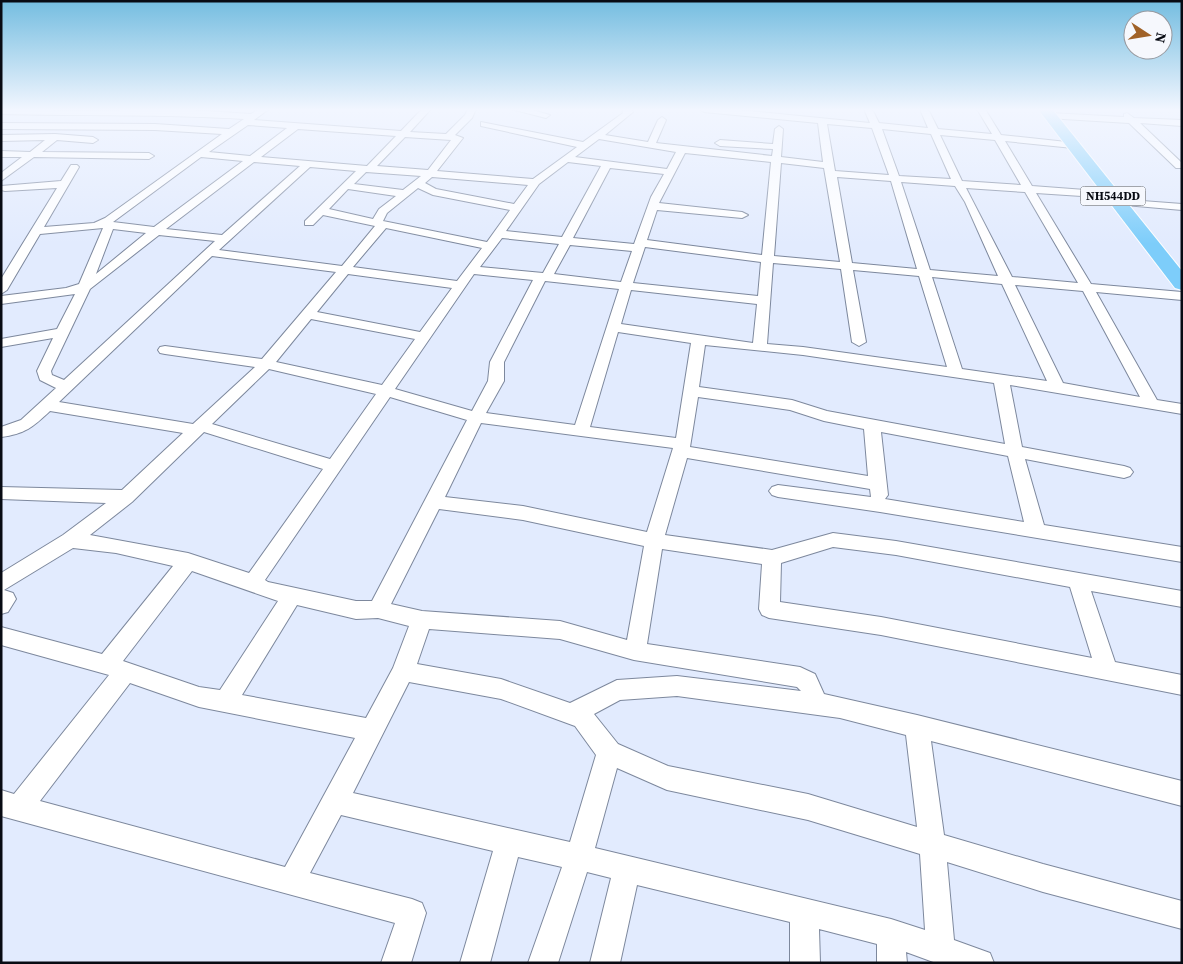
<svg xmlns="http://www.w3.org/2000/svg" width="1183" height="964" viewBox="0 0 1183 964" font-family="'Source Serif 4',serif">
<rect width="100%" height="100%" fill="#e2ebfe"/>
<g fill="none" stroke-linecap="round" stroke-linejoin="round">
<defs>
<g id="street">
<path d="M1 109 87 111 176 109 251 114 259 109H269L254 120 401 131 422 109H431L410 132 446 134 465 115 468 109H476L472 118 455 135 463 138 437 171 533 179 577 147 481 126V122L583 142 623 113 622 109H631L633 112 605 135 648 142 658 120 662 117 666 120 656 143 772 156 773 149 720 146 715 143 720 140 773 144 775 129 779 126 783 129 781 157 823 162 818 123 704 112 700 109H729L870 123 864 109H872L879 123 928 128 920 109H928L938 129 992 134 977 109H985L1001 135 1076 143V147L1073 148 1005 141 1032 186 1112 192 1117 195 1112 198 1036 193 1091 284 1182 292V300L1096 292 1157 400 1182 404V414L1010 385 1022 447 1124 466 1130 468 1133 472 1130 476 1124 478 1025 459 1044 525 1182 547V562L880 512 778 497 772 495 769 491 772 487 778 485 871 497 870 489 687 458 665 535 772 550 833 533 896 541 1182 591V607L1091 591 1115 662 1182 675V695L881 635 769 618 762 615 759 609 762 564 662 549 647 644 800 667 815 674 824 694 917 715 1182 781V806L931 741 944 835 1043 864 1182 901V929L1043 892 947 862 954 940 990 953 994 963H936L906 952 907 963H877V944L819 929 820 963H790V922L637 885 620 963H590L611 878 587 872 558 963H528L562 867 518 857 490 963H460L493 851 341 815 310 873 412 899 422 903 426 913 411 963H381L395 923 1 816V790L14 794 109 675 1 645V627L102 654 173 566 116 553 73 548 4 590 13 593 16 599 8 612 1 614V573L63 535 106 503 1 499V487L122 490 183 433 50 411C33 427 25 434 1 437V427L21 420 56 388 40 380 37 371 53 338 1 347V339L57 329 75 294 1 304V296L66 288 79 284 103 228 40 234 7 290 1 294V279L57 188 5 191 1 190V186L61 181 71 165H77L79 167 44 227 94 223 105 218 222 134 155 130 1 129V123L155 124 229 129 244 119C163 114 83 116 1 114ZM827 124 872 128 889 175 835 171ZM248 125 287 128 250 156 209 152ZM298 129 396 136 367 166 261 157ZM882 129 931 134 951 179 899 176ZM940 135 995 140 1021 185 962 181ZM405 137 451 140 428 170 377 166ZM599 139 676 152 667 169 575 157ZM685 153 771 162 762 255 647 240 657 210 742 218 748 215 742 212 659 203ZM201 157 243 161 154 227 113 222ZM254 162 300 166 222 235 166 229ZM568 162 601 166 562 237 506 231 539 184ZM781 163 824 168 840 262 774 256ZM310 167 356 171 305 221V225H313L323 215 375 226 342 266 219 250ZM610 168 664 174 651 197 634 244 573 238ZM366 172 421 176 403 190 354 184ZM432 177 528 185 514 204 436 189 425 183ZM837 177 891 181 917 269 852 263ZM901 182 955 186 965 202 998 276 930 270ZM418 188 433 195 510 210 487 242 383 221 387 213ZM966 188 1025 192 1078 283 1012 277ZM348 189 396 196 379 209 373 219 329 209ZM386 228 482 248 457 281 353 267ZM113 229 146 233 96 274ZM159 235 215 241 64 380 52 375 51 371 90 289ZM502 238 559 244 543 273 480 267ZM570 245 632 251 621 282 554 274ZM645 247 761 262 758 296 633 283ZM212 256 336 272 262 359 165 346 160 347 158 350 160 353 165 354 255 367 193 424 59 402ZM773 263 841 269 852 342 859 346 866 342 853 270 919 276 947 367 803 347 767 344ZM348 274 452 288 420 332 317 312ZM474 274 533 280 490 362 488 381 472 411 395 389ZM932 277 1002 284 1047 381 962 369ZM545 281 619 289 575 425 486 413 504 381V362ZM1015 285 1083 291 1140 397 1063 383ZM631 290 757 304 753 343 621 324ZM311 319 415 339 382 385 276 362ZM618 332 691 343 676 438 590 427ZM705 345 803 355 994 383 1005 444 827 411 792 400 699 387ZM269 369 376 394 330 459 212 424ZM390 397 467 420 372 601H356L268 582 265 580ZM698 397 790 410 824 421 864 429 868 476 690 447ZM481 423 673 448 647 532 523 506 445 497ZM204 432 323 469 249 573 188 553 90 535 132 502ZM881 432 1008 456 1024 522 885 499 888 495ZM439 509 523 520 644 546 627 640 560 621 422 611 391 604ZM833 547 896 555 1070 587 1092 658 881 617 780 602 781 563ZM192 571 278 601 220 690 199 687 123 661ZM297 605 356 619 378 618 409 626 393 668 366 718 242 695ZM429 629 560 639 634 660 797 687 801 691 677 676 617 680 570 703 501 679 417 664ZM409 682 501 699 575 726 596 755 570 842 353 793ZM130 683 199 707 355 738 285 867 40 801ZM677 696 840 718 906 735 917 827 808 794 668 766 618 744 594 714 620 700ZM617 768 667 790 808 820 920 854 925 930 891 919 595 848Z"/>
<path d="M511 109H528L550 115 546 118Z"/>
<path d="M1050 113 1124 117V114L1127 113 1134 118 1182 120V126L1140 123 1182 163V168H1176L1129 123 1047 118V114Z"/>
<path d="M55 134 93 137 98 140 93 143 57 140 42 152 149 153 154 156 149 159 34 157 1 181V173L22 157H1V151L30 152 45 140 1 141V135Z"/>
<path d="M1129 200 1182 204V210L1125 205 1124 203Z"/>
</g>
<path id="highway" d="M1038 109H1052L1182 271V290L1175 288Z"/>
</defs>
<use href="#street" stroke="#7d889d" stroke-width="2"/>
<use href="#highway" stroke="#fff" stroke-width="2"/>
<use href="#street" fill="#fff" fill-rule="evenodd"/>
<use href="#highway" fill="#7dcdfa" fill-rule="evenodd"/>
</g>
<linearGradient id="sky" x2="0" y2="1"><stop stop-color="#74bde0"/><stop offset="0.45" stop-color="#f2f6ff"/><stop offset="1" stop-color="#f2f6ff" stop-opacity="0"/></linearGradient>
<rect width="1183" height="244" fill="url(#sky)"/>
<g text-anchor="middle" dominant-baseline="central" stroke-width="4" stroke-linejoin="round" paint-order="stroke">
<rect fill="#f6f8fd" stroke="#4f5259" stroke-width="1" x="1080.5" y="186.5" width="65" height="19" rx="4"/>
<g font-size="12" font-weight="bold" fill="#080b13">
<text x="1113" y="196">NH544DD</text>
</g>
</g>
<rect width="1183" height="964" fill="none" stroke="#080b13" stroke-width="5"/>
<g transform="translate(1148 35) rotate(102)"><circle r="24" fill="#f6f8fd" stroke="#97999f"/>
<path d="M0-4L9 19L0 12L-9 19Z" fill="#a06228"/>
<text y="-8" font-size="14" font-weight="bold" text-anchor="middle" fill="#080b13">N</text>
</g>
</svg>
